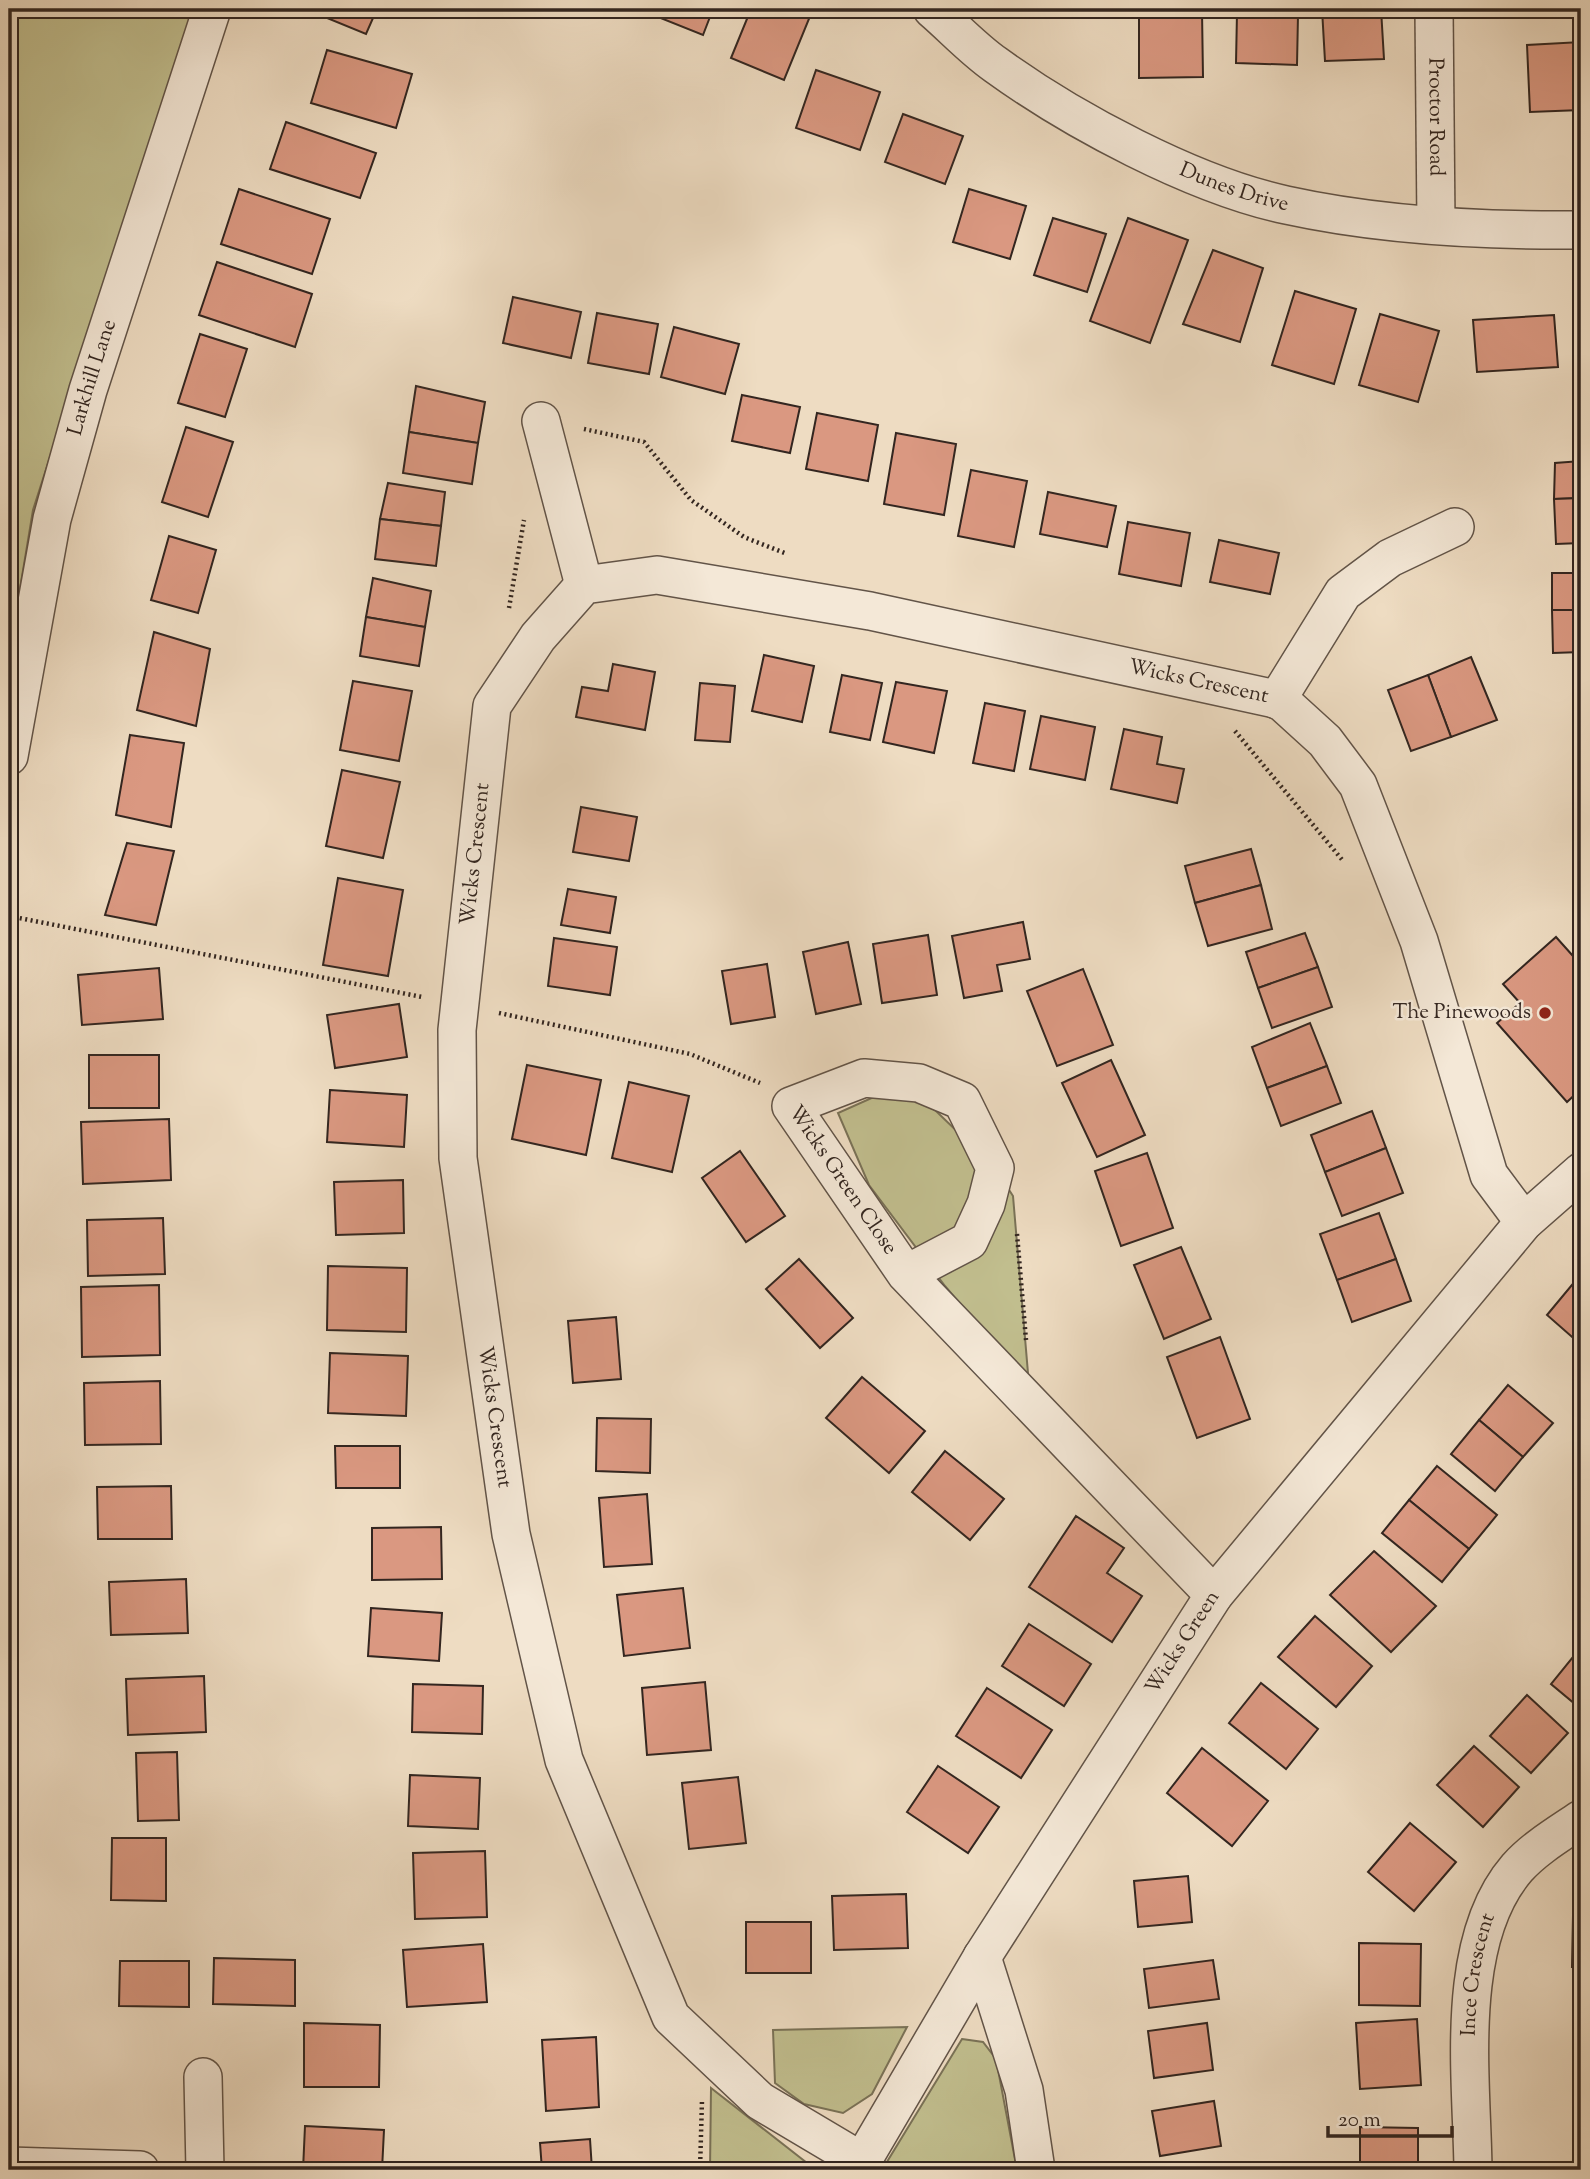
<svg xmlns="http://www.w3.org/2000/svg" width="1590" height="2179" viewBox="0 0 1590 2179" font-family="'Sorts Mill Goudy',serif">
<rect width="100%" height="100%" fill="#eedcc2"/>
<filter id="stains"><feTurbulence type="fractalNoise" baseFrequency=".00286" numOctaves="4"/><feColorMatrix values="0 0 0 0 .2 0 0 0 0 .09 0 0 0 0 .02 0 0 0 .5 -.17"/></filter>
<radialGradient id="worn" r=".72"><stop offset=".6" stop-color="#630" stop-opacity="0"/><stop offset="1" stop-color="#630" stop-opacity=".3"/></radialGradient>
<g fill="#c1be8e" stroke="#7a7257" stroke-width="2">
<path d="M9 9H194L33 510 9 655Z"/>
<path d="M876 1096 914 1097 936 1111 995 1168 1013 1196 1029 1385 945 1286 869 1185 838 1113Z"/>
<path d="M907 2027 872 2094 843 2113 804 2104 775 2083 773 2030Z"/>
<path d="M962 2039 983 2042 996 2059 1017 2170H882Z"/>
<path d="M711 2088 816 2170H710Z"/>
</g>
<g fill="#da9881" stroke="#332620" stroke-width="2">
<path d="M331 9H377L366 34 327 18Z"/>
<path d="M644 9H713L703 35 643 11Z"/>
<path d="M751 9H813L784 80 731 58Z"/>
<path d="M1322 9H1381L1384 59 1325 61Z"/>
<path d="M1202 11 1203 77 1139 78V12Z"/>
<path d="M1237 13 1298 15 1297 65 1236 63Z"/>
<path d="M1581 42V110L1530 112 1527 45Z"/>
<path d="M327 50 412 74 396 128 311 103Z"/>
<path d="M816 70 880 92 860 150 796 128Z"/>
<path d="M903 114 963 136 945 184 885 162Z"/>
<path d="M286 122 376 153 360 198 270 169Z"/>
<path d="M239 189 330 219 312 274 221 244Z"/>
<path d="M969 189 1026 206 1010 259 953 242Z"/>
<path d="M1053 218 1106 234 1087 292 1034 275Z"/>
<path d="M1128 218 1188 240 1150 343 1090 321Z"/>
<path d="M1213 250 1263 268 1240 342 1183 324Z"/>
<path d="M217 262 312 294 295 347 199 315Z"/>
<path d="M1295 291 1356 309 1334 384 1272 365Z"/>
<path d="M513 297 581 312 571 358 503 343Z"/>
<path d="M597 313 658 324 649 374 588 363Z"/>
<path d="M1576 313H1581V370H1575Z"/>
<path d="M1380 314 1439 331 1418 402 1359 385Z"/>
<path d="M1554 315 1558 367 1477 372 1473 320Z"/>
<path d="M674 327 739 344 725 394 661 377Z"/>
<path d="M200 334 247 349 225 417 178 403Z"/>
<path d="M416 386 485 402 478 443 409 432Z"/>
<path d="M742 395 800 407 790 453 732 441Z"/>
<path d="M817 413 878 425 868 481 806 469Z"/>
<path d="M186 427 233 442 208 517 162 502Z"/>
<path d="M409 432 478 443 472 484 403 473Z"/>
<path d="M896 433 956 444 944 515 884 504Z"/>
<path d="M1581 461V498L1554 499 1555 463Z"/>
<path d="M971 470 1027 481 1014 547 958 536Z"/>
<path d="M388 483 445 492 441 526 380 519Z"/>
<path d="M1048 492 1116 506 1107 547 1040 534Z"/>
<path d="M1581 498V543L1556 544 1554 499Z"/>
<path d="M380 519 441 526 436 566 375 559Z"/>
<path d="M1128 522 1190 533 1181 586 1119 574Z"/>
<path d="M169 536 216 550 198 613 151 600Z"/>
<path d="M1219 540 1279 553 1270 594 1210 582Z"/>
<rect x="1552" y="573" width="29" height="37"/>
<path d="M373 578 431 591 425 627 366 617Z"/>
<path d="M1552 610H1581V652L1553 653Z"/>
<path d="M366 617 425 627 419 666 360 656Z"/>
<path d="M154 632 210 649 196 726 137 710Z"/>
<path d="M764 655 814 666 802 722 752 711Z"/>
<path d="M1471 657 1497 720 1451 737 1428 675Z"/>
<path d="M613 664 655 672 645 730 576 717 582 687 608 691Z"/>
<path d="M842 675 882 683 870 740 830 732Z"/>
<path d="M1428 675 1451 737 1411 751 1388 690Z"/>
<path d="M353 681 412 691 399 761 340 750Z"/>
<path d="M896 682 947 691 934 753 883 742Z"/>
<path d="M700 683 735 686 730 742 695 740Z"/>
<path d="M985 703 1025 711 1014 771 973 763Z"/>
<path d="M1041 716 1095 727 1085 780 1030 769Z"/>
<path d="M1124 729 1162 737 1157 764 1184 769 1177 803 1111 789Z"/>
<path d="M130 735 184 743 171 827 116 815Z"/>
<path d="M342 770 400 782 383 858 326 846Z"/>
<path d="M581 807 637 817 629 861 573 852Z"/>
<path d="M127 843 174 851 156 925 105 915Z"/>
<path d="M1251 849 1261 885 1195 903 1185 866Z"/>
<path d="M338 878 403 890 388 976 323 965Z"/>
<path d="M1261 885 1272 929 1208 946 1195 903Z"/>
<path d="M568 889 616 897 610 933 561 925Z"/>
<path d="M1023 922 1030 959 997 965 1002 991 964 998 952 936Z"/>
<path d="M1305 933 1318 967 1258 988 1246 952Z"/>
<path d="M928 935 937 995 882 1003 873 944Z"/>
<path d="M1556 937 1581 965V1089L1567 1102 1497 1023 1520 1003 1503 984Z"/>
<path d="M554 938 617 947 610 995 548 986Z"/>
<path d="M848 942 861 1004 816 1014 803 952Z"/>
<path d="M767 964 775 1017 731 1024 722 971Z"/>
<path d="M1318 967 1332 1007 1272 1028 1258 988Z"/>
<path d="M159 968 163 1019 82 1025 78 975Z"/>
<path d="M1083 969 1113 1045 1057 1066 1027 991Z"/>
<path d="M399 1004 407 1057 335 1068 327 1015Z"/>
<path d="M1310 1023 1327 1066 1267 1088 1252 1047Z"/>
<rect x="89" y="1055" width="70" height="53"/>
<path d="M1111 1060 1145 1135 1097 1157 1062 1083Z"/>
<path d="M527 1065 601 1080 586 1155 512 1139Z"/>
<path d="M1327 1066 1341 1103 1281 1126 1267 1088Z"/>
<path d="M629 1082 689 1096 672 1172 612 1158Z"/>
<path d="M330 1090 407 1095 404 1147 327 1142Z"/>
<path d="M1372 1111 1386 1148 1325 1172 1311 1135Z"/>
<path d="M169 1119 171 1180 83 1184 81 1122Z"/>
<path d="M1386 1148 1403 1193 1342 1216 1325 1172Z"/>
<path d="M740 1151 785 1216 746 1242 702 1178Z"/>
<path d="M1147 1153 1173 1228 1121 1246 1095 1171Z"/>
<path d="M403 1180 404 1233 336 1235 334 1182Z"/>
<path d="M1379 1213 1396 1259 1337 1280 1320 1234Z"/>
<path d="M163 1218 165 1274 88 1276 87 1220Z"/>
<path d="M1181 1247 1211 1319 1164 1339 1134 1265Z"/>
<path d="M799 1259 853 1318 820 1348 766 1289Z"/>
<path d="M1396 1259 1411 1301 1352 1322 1337 1280Z"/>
<path d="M328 1266 407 1268 406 1332 327 1330Z"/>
<path d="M1581 1274V1340L1579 1343 1547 1315Z"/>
<path d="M159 1285 160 1355 82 1357 81 1287Z"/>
<path d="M616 1317 621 1379 573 1383 568 1321Z"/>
<path d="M1220 1337 1250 1419 1197 1438 1167 1357Z"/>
<path d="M330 1353 408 1356 406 1416 328 1413Z"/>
<path d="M862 1377 925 1431 889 1473 826 1418Z"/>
<path d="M160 1381 161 1444 85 1445 84 1383Z"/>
<path d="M1508 1385 1553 1423 1523 1457 1479 1420Z"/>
<path d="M597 1418 651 1419 650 1473 596 1471Z"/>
<path d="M1479 1420 1523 1457 1495 1491 1451 1454Z"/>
<path d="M335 1446H400V1488H336Z"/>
<path d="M945 1451 1004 1499 970 1540 912 1492Z"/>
<path d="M1437 1466 1497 1515 1469 1549 1409 1500Z"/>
<path d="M171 1486 172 1539H98L97 1487Z"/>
<path d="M647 1494 652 1564 604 1567 599 1498Z"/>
<path d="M1409 1500 1469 1549 1442 1582 1382 1533Z"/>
<path d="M1076 1516 1124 1548 1107 1573 1142 1596 1112 1642 1029 1587Z"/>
<path d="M441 1527 442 1579 372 1580V1528Z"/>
<path d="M1374 1551 1436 1606 1391 1652 1330 1595Z"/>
<path d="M186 1579 188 1633 111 1635 109 1582Z"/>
<path d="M683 1588 690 1648 624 1656 617 1595Z"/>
<path d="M371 1608 442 1613 439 1661 368 1656Z"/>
<path d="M1315 1616 1372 1666 1336 1707 1278 1657Z"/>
<path d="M1029 1624 1091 1664 1064 1706 1002 1666Z"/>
<path d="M1581 1647V1709L1551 1684Z"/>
<path d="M204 1676 206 1732 128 1735 126 1679Z"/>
<path d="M705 1682 711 1750 647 1755 642 1688Z"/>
<path d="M1261 1683 1318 1729 1286 1769 1229 1723Z"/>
<path d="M413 1684 483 1686 482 1734 412 1732Z"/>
<path d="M987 1688 1052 1730 1021 1778 956 1736Z"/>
<path d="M1527 1695 1568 1733 1531 1773 1490 1736Z"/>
<path d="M1474 1746 1519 1787 1483 1827 1437 1785Z"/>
<path d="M1202 1748 1268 1801 1232 1846 1167 1793Z"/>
<path d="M177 1752 179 1820 138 1821 136 1753Z"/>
<path d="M938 1766 999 1807 968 1853 907 1812Z"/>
<path d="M410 1775 480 1778 478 1829 408 1826Z"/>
<path d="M738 1777 746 1843 689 1849 682 1783Z"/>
<path d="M1410 1823 1456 1862 1414 1911 1368 1872Z"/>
<path d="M112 1838H166V1901L111 1900Z"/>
<path d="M485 1851 487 1917 415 1919 413 1853Z"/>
<path d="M1188 1876 1192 1922 1138 1927 1134 1881Z"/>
<path d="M906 1894 908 1948 834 1950 832 1896Z"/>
<path d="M1573 1916H1581V1967H1572Z"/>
<rect x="746" y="1922" width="65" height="51"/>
<path d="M1359 1943 1421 1944 1420 2006 1359 2005Z"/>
<path d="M483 1944 487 2002 407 2007 403 1950Z"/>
<path d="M214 1958 295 1960V2006L213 2004Z"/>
<path d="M1213 1960 1219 1999 1149 2008 1144 1969Z"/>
<path d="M120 1961H189V2007L119 2006Z"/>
<path d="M1417 2019 1421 2085 1360 2089 1356 2023Z"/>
<path d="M304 2023 380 2025 379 2087H304Z"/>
<path d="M1207 2023 1213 2070 1154 2078 1148 2031Z"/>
<path d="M596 2037 599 2107 546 2111 542 2040Z"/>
<path d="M1214 2101 1221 2146 1160 2156 1152 2111Z"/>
<path d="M305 2126 384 2130 382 2170H303Z"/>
<path d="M1360 2127 1418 2128V2170H1360Z"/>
<path d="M590 2139 592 2170H542L540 2143Z"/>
<path d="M1573 2160 1581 2161V2170H1572Z"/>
</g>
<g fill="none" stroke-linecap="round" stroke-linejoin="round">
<defs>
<g id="street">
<path id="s1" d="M932 9C953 27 973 49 996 65 1072 120 1193 185 1286 205 1382 226 1483 231 1581 230"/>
<path id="s2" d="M1434 9 1436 225"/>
<path d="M541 421 584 585"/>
<path d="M1277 700 1343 593 1390 558 1455 527"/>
<path id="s3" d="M9 756 52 519 88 390 212 9"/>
<path id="s4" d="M906 1274 969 1241 986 1204 995 1168 962 1101 919 1083 864 1078 791 1106 906 1274 1214 1595"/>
<path d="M982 1957 1024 2090 1036 2170"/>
<path d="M203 2077 205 2170"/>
<path id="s5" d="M861 2161 760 2101 671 2017 564 1760 511 1534 458 1158 457 1030 492 706 538 637 584 585 657 575 870 611 1280 700 1325 741 1358 785 1419 941 1489 1175 1524 1222"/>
<path d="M9 2166 140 2170"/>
<path id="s6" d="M857 2170 982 1957 1214 1595 1524 1222 1581 1172"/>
<path id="s7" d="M1473 2170C1472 2078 1453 1942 1517 1868 1535 1848 1559 1834 1581 1819"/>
</g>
</defs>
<use href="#street" stroke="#625448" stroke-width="40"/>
<g stroke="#332620" stroke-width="4.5" stroke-dasharray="2 3.5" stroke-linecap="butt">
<path d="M584 429 644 442 691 500 744 537 787 554"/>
<path d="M509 608 524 520"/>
<path d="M1235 731 1344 862"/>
<path d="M9 916 422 997"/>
<path d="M499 1013 690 1054 760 1083"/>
<path d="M1017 1234 1026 1340"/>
<path d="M700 2170 702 2100"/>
</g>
<use href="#street" stroke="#f4e8d7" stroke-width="37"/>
</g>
<circle fill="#8f2418" stroke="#f4e8d7" stroke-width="2.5" cx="1545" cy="1013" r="7"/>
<g text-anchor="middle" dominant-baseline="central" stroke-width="5" stroke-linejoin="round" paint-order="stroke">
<g font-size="21" fill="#332620" stroke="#f4e8d7">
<text stroke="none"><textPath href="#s2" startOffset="108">Proctor Road</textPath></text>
<text stroke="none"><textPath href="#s1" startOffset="354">Dunes Drive</textPath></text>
<text stroke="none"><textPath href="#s3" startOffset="388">Larkhill Lane</textPath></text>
<text stroke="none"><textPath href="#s5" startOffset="2362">Wicks Crescent</textPath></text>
<text stroke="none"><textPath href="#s5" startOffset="1435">Wicks Crescent</textPath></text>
<text stroke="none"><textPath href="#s4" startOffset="494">Wicks Green Close</textPath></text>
<text transform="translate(494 1417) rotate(82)">Wicks Crescent</text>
<text stroke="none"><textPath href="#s6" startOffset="620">Wicks Green</textPath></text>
<text stroke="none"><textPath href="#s7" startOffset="196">Ince Crescent</textPath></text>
</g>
<g font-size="21" fill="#332620" stroke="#f4e8d7" text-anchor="end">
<text x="1531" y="1013">The Pinewoods</text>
</g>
</g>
<rect width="1590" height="2179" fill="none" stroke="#eedcc2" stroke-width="35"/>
<rect x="10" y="10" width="1569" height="2158" fill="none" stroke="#332620" stroke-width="3.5"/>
<rect x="18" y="18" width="1555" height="2144" fill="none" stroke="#332620" stroke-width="2"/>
<path d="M1328 2126v10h124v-10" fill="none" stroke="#332620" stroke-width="3.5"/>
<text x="1338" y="2126" font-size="21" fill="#332620" stroke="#f4e8d7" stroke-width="5" paint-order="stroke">20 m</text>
<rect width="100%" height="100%" filter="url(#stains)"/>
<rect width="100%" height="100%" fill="url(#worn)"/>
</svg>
